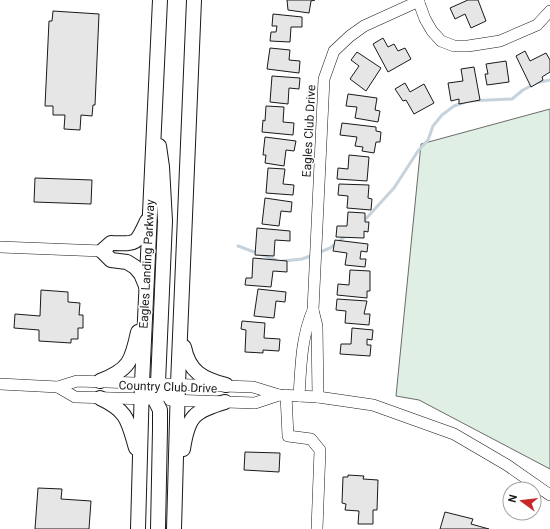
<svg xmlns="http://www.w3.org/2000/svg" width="550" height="529" viewBox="0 0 550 529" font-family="Roboto,sans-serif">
<rect width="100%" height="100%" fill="#fff"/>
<path fill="#e0efe3" stroke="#6a6a6a" d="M550 109V469L419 400 396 396 421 144Z"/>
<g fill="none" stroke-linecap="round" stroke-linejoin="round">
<g stroke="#c6d2dc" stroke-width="3">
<path d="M362 223 394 188 418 151 428 140 433 126 442 115 454 106 468 101 512 99 523 90 536 83 550 80"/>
<path d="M238 246 276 260"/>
<path d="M318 253 330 248 347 235"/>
<path d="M283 261 302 259 313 255"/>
</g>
</g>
<g fill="#e6e6e6" stroke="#1a1a1a">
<path d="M287 0H315L311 1 309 13 288 10Z"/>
<path d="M468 0H478L486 21 471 28 465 14 455 19 450 8Z"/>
<path d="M53 11 99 14 95 105H93L92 116 81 115 80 130 64 129 65 115H53V106H45L49 21H52Z"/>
<path d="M273 14 302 17V27H291L290 42 270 41 271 32H276L277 26H272Z"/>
<path d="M383 38 388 47 394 44 398 51 405 48 411 59 388 72 373 44Z"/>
<path d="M270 48 290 50 289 60 300 61 299 73 267 69Z"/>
<path d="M525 51 530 61 546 53 550 60V72L542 77 543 80 531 87 516 56Z"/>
<path d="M357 52 381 68 366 91 350 79 359 66 351 60Z"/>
<path d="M506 61 509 82 487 85 485 74H488L486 64Z"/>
<path d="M474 67 480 100 459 104V99L451 101 448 83 463 81 461 69Z"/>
<path d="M272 76 300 78 299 89 289 88 288 104 270 102Z"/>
<path d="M405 83 410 92 424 84 434 103 414 114 406 100 403 101 395 89Z"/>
<path d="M348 94 377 98 375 110 380 111 378 122 355 118 357 107 346 106Z"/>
<path d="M266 106 284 107 283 122 294 123 293 135 262 132 263 120 265 121Z"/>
<path d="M342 123 376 127V131L381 132 380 142H376L374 153 362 151 363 147 355 146 357 137 340 135Z"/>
<path d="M265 137 296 141 294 151 286 150 284 166 265 163 266 155H263Z"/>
<path d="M349 155 369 157 367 181 337 179 338 168 348 169Z"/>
<path d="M268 168 285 169 283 184 294 185 293 195 266 193Z"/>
<path d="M35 178 92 180 91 204 34 202Z"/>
<path d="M339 184 369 185 368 198 372 199 371 210 347 208 348 196 338 195Z"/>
<path d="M265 198 292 202 291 212 281 211 279 226 262 224Z"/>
<path d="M348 212 365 213V222H369L368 232 364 231V238L336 237 337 226H347Z"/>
<path d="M257 228 290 231V241L275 240 274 256 255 255Z"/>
<path d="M335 240 368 244 367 252 361 251 360 259H366L365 267 345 265 347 253 333 251Z"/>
<path d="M253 258 287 261V272L273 271 271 287 245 285 246 278H252Z"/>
<path d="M350 270 370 271V291H367V298L337 295 338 284 349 285Z"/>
<path d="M258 289 286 292 285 302 276 301 274 318 254 316Z"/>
<path d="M41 290 68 292V302L80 303 79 315H83V328H78V339H71V343L39 341V330L14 328 15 314 40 316Z"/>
<path d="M337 299 367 301 364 314H370L369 325 345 323 346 311 336 310Z"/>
<path d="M242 321 265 323 264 338 280 339 279 351 263 350V353L245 352 246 330 241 329Z"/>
<path d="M352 328 373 330 372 340 367 339V345H371L370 356 340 354 341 344H351Z"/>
<path d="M245 452 280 453 279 472 244 470Z"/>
<path d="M348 475 364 476 363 479 378 480 377 510H373V524H358L359 511 345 510 346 504 342 503 343 477H348Z"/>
<path d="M38 488 62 489 61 499 91 501 89 529H35Z"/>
<path d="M445 512 473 519 471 524 489 529H440Z"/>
</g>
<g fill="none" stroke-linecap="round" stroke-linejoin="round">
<defs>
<g id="minor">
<path d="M418 0 425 19 432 31 441 41 454 46H468L500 41 537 25 550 11"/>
<path d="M0 247 102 251"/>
<path d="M313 310 317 326 318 397"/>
<path d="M0 384 58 387 77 381 253 387 279 395 318 397 373 405 454 434 507 465 550 495"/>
<path d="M58 387 75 397 149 399"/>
<path d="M286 395 288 436 311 439 320 450 317 529"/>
<path d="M299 396C301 366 301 338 313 310L324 79 334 51 350 36 364 26 419 1"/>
<path d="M170 400 255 403 279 395"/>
</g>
<g id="major">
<path d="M159 146 162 167 165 221 158 383 161 392 178 400"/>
<path d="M146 286 141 274 135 267 127 262 111 260 102 251 111 243C137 244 136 245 147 221"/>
<path d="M184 347C189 372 203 379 226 385"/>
<path d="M100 381C129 370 132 361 138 332"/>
<path d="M145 386 155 400 160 410V429L158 529"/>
<path d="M100 398C128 411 128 421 136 448"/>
<path d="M183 449C188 416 194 411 225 402"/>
<path d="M138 529 142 383 160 0"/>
<path d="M174 529 178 384 194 0"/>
</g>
</defs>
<use href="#minor" stroke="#1a1a1a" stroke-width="12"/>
<use href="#major" stroke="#1a1a1a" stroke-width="16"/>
<use href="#minor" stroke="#fff" stroke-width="11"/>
<use href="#major" stroke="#fff" stroke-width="14"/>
</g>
<g text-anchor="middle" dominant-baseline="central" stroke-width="3" stroke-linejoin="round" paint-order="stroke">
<g font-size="12" fill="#1a1a1a" stroke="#fff">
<text transform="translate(309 131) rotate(-87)">Eagles Club Drive</text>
<text transform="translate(147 264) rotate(-87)">Eagles Landing Parkway</text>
<text transform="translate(168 387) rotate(2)">Country Club Drive</text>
</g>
</g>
<g transform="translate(522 501) rotate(285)"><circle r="19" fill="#ffffff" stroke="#a3a3a3"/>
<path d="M0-3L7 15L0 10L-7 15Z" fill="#c62828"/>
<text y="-6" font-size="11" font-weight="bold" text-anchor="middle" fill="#1a1a1a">N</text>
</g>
</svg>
